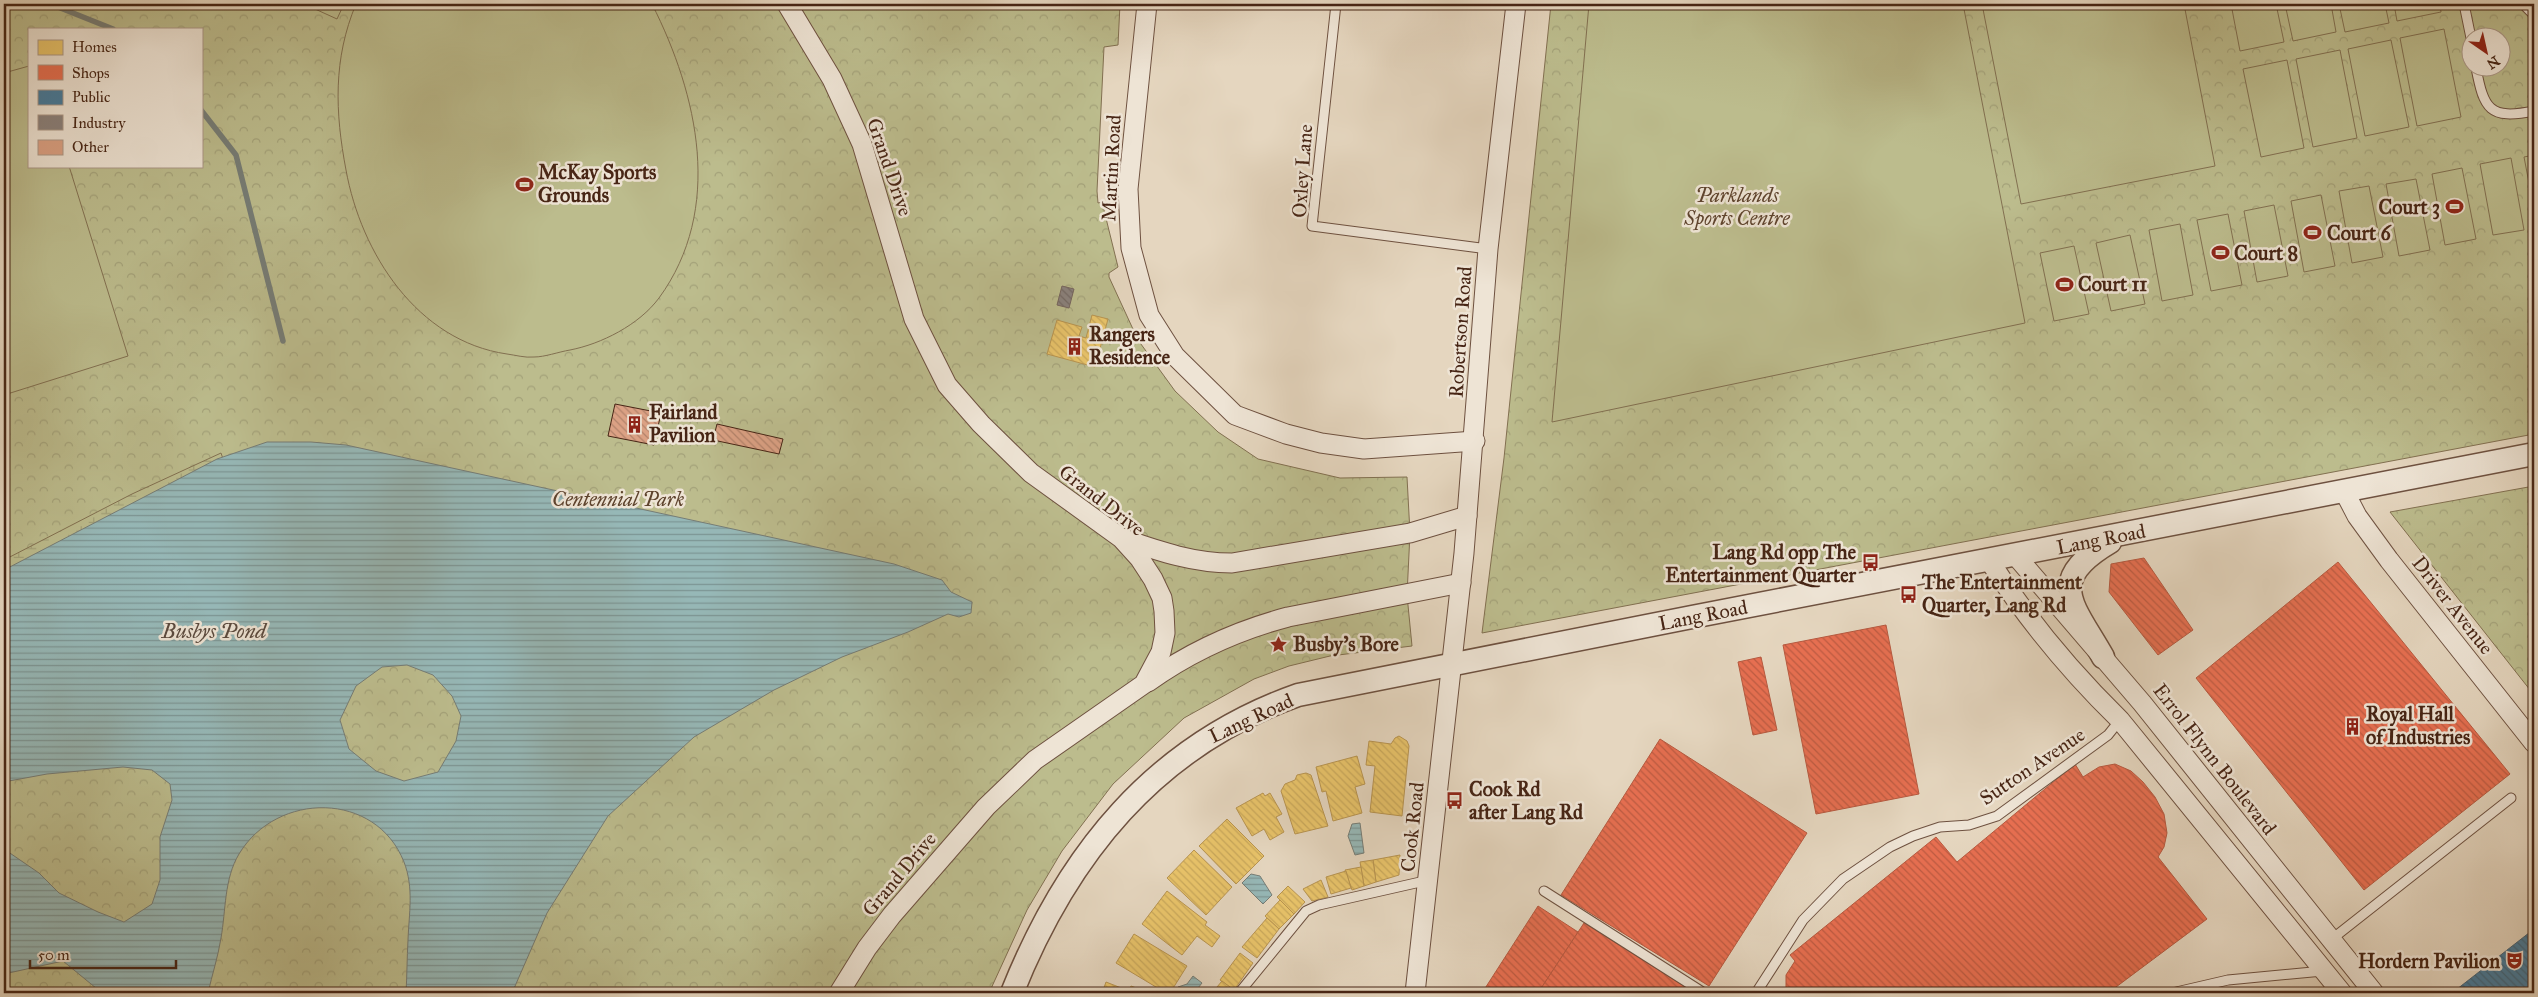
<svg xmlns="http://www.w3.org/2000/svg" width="2538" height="997" viewBox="0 0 2538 997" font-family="'IM FELL Great Primer',serif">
<defs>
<pattern id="forest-crowns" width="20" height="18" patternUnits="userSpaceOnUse" patternTransform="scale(1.25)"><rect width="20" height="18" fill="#bcbc8d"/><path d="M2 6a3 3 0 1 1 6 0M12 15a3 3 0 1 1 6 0" fill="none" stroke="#a3a179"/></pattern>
<pattern id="wetland-marsh" width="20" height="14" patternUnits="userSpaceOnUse" patternTransform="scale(1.25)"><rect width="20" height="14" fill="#bcbc8d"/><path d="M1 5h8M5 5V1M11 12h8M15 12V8" fill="none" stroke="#a3a179"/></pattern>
<pattern id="water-rules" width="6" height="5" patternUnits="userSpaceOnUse" patternTransform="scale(1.25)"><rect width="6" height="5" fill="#96b8b7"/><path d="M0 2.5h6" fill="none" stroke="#7c9594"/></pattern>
<pattern id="homes-back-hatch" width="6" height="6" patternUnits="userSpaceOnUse" patternTransform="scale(1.25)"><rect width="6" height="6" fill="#e9c46a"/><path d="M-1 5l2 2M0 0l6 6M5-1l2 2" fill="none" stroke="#c9a85b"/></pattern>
<pattern id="shops-back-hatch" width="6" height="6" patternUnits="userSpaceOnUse" patternTransform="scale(1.25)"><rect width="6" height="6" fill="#e76f51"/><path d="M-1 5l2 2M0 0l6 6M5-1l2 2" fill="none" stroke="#bd5b42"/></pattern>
<pattern id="public-back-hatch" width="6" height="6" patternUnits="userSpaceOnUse" patternTransform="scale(1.25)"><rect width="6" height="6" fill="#457b9d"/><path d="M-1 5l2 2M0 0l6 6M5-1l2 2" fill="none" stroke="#3b657f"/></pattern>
<pattern id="industry-back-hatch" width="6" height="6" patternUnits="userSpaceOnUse" patternTransform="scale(1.25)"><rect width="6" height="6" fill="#8a817c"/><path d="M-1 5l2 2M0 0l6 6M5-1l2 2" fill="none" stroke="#736964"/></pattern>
<pattern id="building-back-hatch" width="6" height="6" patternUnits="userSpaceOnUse" patternTransform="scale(1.25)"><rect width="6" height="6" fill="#dba184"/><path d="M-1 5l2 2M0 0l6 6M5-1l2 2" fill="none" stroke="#b3836b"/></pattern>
</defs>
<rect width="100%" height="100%" fill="#e5d6bf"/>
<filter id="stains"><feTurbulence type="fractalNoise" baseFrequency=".004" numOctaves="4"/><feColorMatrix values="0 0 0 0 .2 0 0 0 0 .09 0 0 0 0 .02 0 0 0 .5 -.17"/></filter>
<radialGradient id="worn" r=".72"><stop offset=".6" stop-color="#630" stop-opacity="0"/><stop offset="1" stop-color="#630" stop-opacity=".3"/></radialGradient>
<g fill="url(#forest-crowns)" stroke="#827051" fill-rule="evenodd">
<path d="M4 4H1120L1118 45 1104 47 1097 191 1098 203 1102 202 1118 267 1109 273V277L1138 340 1175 391 1218 432 1258 459 1340 478 1407 477 1410 533 1407 595 1412 646 1330 656 1289 666 1254 679 1184 718 1113 784 1062 851 1027 910 989 993H4ZM29 29H201V166H29Z"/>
<path d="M1551 4H2528L2534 10V434L1482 633 1504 458ZM2470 38H2500V68H2470Z"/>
<path d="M2534 486V695L2390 512Z"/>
</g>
<path fill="url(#wetland-marsh)" stroke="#827051" d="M221 453 231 482 4 592V560L132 494Z"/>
<g fill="#bcbc8d" stroke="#827051">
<path d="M304 4H344L337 19Z"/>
<path d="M356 4H652C698 95 724 209 659 298 639 325 601 344 570 350 558 352 545 357 534 357 525 358 515 355 507 354 417 341 361 253 346 170 335 112 333 59 356 4Z"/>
<path d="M1589 4H1963L2025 323 1552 422Z"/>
<path d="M1982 4H2184L2215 166 2021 204Z"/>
<path d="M2231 4H2276L2284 42 2240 51Z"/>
<path d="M2285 4H2331L2336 32 2293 41Z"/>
<path d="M2339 4H2385L2389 23 2345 32Z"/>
<path d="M2394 4H2440L2441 12 2397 21Z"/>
<path d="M2444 29 2461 117 2417 126 2400 38Z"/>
<path d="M2391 40 2409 127 2365 136 2348 49Z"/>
<path d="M2340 50 2357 138 2313 147 2296 59Z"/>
<path d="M2287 60 2304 148 2261 157 2243 69Z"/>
<path d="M29 66V166H69L128 356 4 395V73Z"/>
<path d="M2534 155V209L2524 157Z"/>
<path d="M2511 158 2524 230 2493 235 2480 164Z"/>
<path d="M2462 168 2476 239 2445 245 2432 174Z"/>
<path d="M2416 179 2430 250 2399 256 2386 184Z"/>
<path d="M2369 186 2383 257 2352 263 2339 191Z"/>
<path d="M2321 195 2335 266 2304 272 2291 201Z"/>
<path d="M2274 205 2288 276 2257 282 2244 211Z"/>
<path d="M2228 214 2242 285 2211 291 2197 220Z"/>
<path d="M2180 224 2193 295 2162 301 2149 230Z"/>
<path d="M2130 235 2145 304 2111 311 2096 243Z"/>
<path d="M2074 246 2089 314 2054 321 2040 253Z"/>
</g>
<g fill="url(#water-rules)" stroke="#767d76" fill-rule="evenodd">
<path d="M267 442H311L346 445 894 564 942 580 951 592 972 602 971 613 959 617 948 614 908 632 842 657 774 690 694 737 608 816 547 913 512 993H406C407 976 407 958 408 940 409 913 414 888 404 862 376 791 277 791 239 854 224 879 226 910 221 938 218 957 212 975 208 993H102L63 961 4 974V849L39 873 59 893 98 912 124 922 152 904 160 880V837L172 800 170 784 152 770 123 767 47 774 9 781 4 787V570L217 459ZM407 665 433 675 452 696 461 716 456 741 438 772 404 781 376 771 349 749 340 720 356 686 382 667Z"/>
<path d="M1360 823 1364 853 1355 855 1348 836 1352 824Z"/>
<path d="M1251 874 1260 876 1272 895 1263 904 1242 883Z"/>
<path d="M1193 976 1202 983 1194 993H1182L1183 989 1178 987 1187 984Z"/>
</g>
<g fill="url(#homes-back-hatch)" stroke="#b89450">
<path d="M1092 315 1108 319 1095 367 1047 354 1057 320 1082 327 1079 336 1086 338Z"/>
<path d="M1399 736 1407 741 1409 746 1402 816 1370 812 1375 766 1366 765 1369 741 1391 744 1395 738Z"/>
<path d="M1357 756 1365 784 1355 787 1362 813 1333 821 1326 791 1322 792 1316 767Z"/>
<path d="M1306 773 1311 775 1328 826 1295 834 1281 791 1285 784 1295 780 1297 775Z"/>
<path d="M1263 793 1265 796 1270 793 1282 814 1276 817 1284 832 1270 840 1264 829 1252 836 1236 808Z"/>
<path d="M1227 819 1264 856 1236 884 1199 846Z"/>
<path d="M1194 850 1232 887 1206 915 1167 878Z"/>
<path d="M1400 855 1399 875 1376 882 1373 860Z"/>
<path d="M1373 860 1376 882 1364 886 1360 862Z"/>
<path d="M1361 867 1364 886 1352 890 1345 870Z"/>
<path d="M1346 871 1351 888 1331 894 1326 877Z"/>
<path d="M1321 880 1328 897 1312 901 1303 889Z"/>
<path d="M1288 886 1305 902 1294 914 1277 897Z"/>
<path d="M1167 891 1207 922 1205 925 1220 936 1212 947 1197 936 1182 955 1142 924Z"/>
<path d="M1280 900 1294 914 1279 929 1265 916Z"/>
<path d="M1267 918 1279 929 1257 958 1242 947Z"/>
<path d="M1134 934 1187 966 1170 993H1166L1116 963Z"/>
<path d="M1240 953 1253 963 1234 990 1220 980Z"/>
<path d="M1222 981 1234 990 1231 993H1212Z"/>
<path d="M1106 982 1129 991 1131 986 1139 989 1137 993H1102Z"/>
</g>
<g fill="url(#shops-back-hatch)" stroke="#b7593f">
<path d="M2144 558 2193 630 2158 655 2109 592 2111 564Z"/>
<path d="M2338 562 2510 774 2364 890 2196 678Z"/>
<path d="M1886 625 1919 794 1816 814 1783 645Z"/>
<path d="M1761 657 1777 730 1753 735 1738 662Z"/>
<path d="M1660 739 1807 833 1709 986 1561 895Z"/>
<path d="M2075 764 2083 777 2099 767 2115 764 2131 771 2143 782 2155 797 2164 814 2167 833 2164 847 2158 857 2207 919 2108 993H1786V975L1795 961 1790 955 1936 837 1957 862Z"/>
<path d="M1538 906 1578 932 1538 993H1482Z"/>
<path d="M1584 923 1695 993H1538Z"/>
</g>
<path fill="url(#public-back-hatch)" stroke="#466174" d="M2534 929V993H2452Z"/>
<path fill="url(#industry-back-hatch)" stroke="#76655d" d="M1062 286 1074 289 1069 308 1057 305Z"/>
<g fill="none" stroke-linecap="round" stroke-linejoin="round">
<g stroke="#767d76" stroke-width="5.5">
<path d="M4 7 19 4 53 5 113 29"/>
<path d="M201 110 236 155 283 341"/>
</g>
</g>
<g fill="url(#building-back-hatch)" stroke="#472515">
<path d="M615 404 661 413 654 445 608 436Z"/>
<path d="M717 424 783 439 779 454 713 440Z"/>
</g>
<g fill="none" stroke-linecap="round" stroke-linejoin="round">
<defs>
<g id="service">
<path d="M1336 4 1312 226 1488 249"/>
<path d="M2464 4 2471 38"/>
<path d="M2523 4 2534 15"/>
<path d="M2476 68C2484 109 2489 120 2534 111"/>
<path d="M1544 891 1704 993"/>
<path d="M2332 939 2511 798"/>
<path d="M1239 993 1306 911 1319 905 1429 880"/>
<path d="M1756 993 1803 920 1843 879 1890 847 1913 836 1940 827 1969 825 1997 816 2108 735 2120 720"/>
<path d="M2172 993 2228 980 2323 971"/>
</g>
<g id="minor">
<path d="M787 4 832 79 862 144 914 319 947 385 981 424 1031 473 1121 538 1140 559 1153 579 1162 598 1164 611 1165 633 1161 652 1144 684 1035 760 986 807 892 915 867 948 839 993"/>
<path d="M1147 4 1128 189 1131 248 1149 315 1175 356 1235 415 1286 434 1321 443 1364 449 1475 441"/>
<path d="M2344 491 2357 516 2389 560 2534 743"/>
<path d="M1124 539C1161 552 1194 563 1232 563L1410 533 1467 516"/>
<path d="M2016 556 2142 703 2374 993"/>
<path d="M1989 560C2026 618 2071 672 2120 720L2342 993"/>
<path d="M1148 682C1190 652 1239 630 1288 617L1461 583"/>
<path d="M1415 993 1464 553 1488 249 1516 4"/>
</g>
<g id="tertiary">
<path d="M2103 657C2073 604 2044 581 2110 542"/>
<path d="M1012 993C1067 855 1154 746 1298 695L1692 617 2534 454"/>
</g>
</defs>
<use href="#service" stroke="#6e5140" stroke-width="11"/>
<use href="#minor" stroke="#6e5140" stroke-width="21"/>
<use href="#tertiary" stroke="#6e5140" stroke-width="25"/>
<use href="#service" stroke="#eee4d5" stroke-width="9"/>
<use href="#minor" stroke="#eee4d5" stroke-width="19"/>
<use href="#tertiary" stroke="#eee4d5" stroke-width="22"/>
</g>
<defs>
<symbol id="stadium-bare" viewBox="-9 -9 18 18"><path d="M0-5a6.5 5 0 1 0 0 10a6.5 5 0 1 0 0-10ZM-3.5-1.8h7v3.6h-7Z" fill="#8f2418" stroke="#eee4d5" stroke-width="2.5" paint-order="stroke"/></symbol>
<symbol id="building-bare" viewBox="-9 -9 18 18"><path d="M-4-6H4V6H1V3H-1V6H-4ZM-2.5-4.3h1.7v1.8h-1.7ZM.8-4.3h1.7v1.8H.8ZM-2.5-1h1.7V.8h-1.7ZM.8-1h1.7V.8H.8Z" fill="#8f2418" stroke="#eee4d5" stroke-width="2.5" paint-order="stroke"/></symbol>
<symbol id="bus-bare" viewBox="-9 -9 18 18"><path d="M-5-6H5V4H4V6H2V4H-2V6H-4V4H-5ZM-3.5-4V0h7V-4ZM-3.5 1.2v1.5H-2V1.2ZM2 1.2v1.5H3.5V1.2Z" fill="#8f2418" stroke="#eee4d5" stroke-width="2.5" paint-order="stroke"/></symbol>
<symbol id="sight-bare" viewBox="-9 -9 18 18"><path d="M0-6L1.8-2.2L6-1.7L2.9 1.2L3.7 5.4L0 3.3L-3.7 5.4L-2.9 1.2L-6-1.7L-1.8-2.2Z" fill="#8f2418" stroke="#eee4d5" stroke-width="2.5" paint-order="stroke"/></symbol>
<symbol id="theatre-bare" viewBox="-9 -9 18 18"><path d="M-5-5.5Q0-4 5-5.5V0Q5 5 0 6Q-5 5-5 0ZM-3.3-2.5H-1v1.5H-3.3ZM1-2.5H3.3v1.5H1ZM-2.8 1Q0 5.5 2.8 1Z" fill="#8f2418" stroke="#eee4d5" stroke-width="2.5" paint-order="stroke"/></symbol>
</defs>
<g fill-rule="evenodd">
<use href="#stadium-bare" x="512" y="172" width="25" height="25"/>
<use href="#stadium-bare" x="2442" y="194" width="25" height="25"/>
<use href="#stadium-bare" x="2300" y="220" width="25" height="25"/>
<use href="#stadium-bare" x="2208" y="240" width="25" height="25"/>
<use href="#stadium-bare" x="2052" y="272" width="25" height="25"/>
<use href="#building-bare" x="1062" y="334" width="25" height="25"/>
<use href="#building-bare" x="622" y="412" width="25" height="25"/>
<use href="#bus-bare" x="1858" y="550" width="25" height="25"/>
<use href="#bus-bare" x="1896" y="582" width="25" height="25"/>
<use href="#sight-bare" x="1266" y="632" width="25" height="25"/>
<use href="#building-bare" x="2340" y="714" width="25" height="25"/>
<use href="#bus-bare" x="1442" y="788" width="25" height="25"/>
<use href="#theatre-bare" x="2502" y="948" width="25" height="25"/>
</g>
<g text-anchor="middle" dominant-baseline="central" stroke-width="5" stroke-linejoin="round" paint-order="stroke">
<g font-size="20" fill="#472515" stroke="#eee4d5">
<text transform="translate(890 167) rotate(71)">Grand Drive</text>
<text transform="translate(1111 168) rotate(-87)">Martin Road</text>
<text transform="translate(1302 171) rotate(-86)">Oxley Lane</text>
<text transform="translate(1460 332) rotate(-86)">Robertson Road</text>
<text transform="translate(1102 500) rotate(38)">Grand Drive</text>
<text transform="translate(2101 539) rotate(-11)">Lang Road</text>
<text transform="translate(2453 605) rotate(52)">Driver Avenue</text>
<text transform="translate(1703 615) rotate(-11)">Lang Road</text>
<text transform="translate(1251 718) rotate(-25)">Lang Road</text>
<text transform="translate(2215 759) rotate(52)">Errol Flynn Boulevard</text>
<text transform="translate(2032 766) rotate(-34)">Sutton Avenue</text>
<text transform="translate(1412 827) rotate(-84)">Cook Road</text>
<text transform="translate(899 874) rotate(-50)">Grand Drive</text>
</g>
<g font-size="20" font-weight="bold" fill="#472515" stroke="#eee4d5" text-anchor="start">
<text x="538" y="172">McKay Sports<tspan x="538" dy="23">Grounds</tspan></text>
<text x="2440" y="207" text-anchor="end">Court 3</text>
<text x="2327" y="233">Court 6</text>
<text x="2234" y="253">Court 8</text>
<text x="2078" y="284">Court 11</text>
<text x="1089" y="334">Rangers<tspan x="1089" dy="23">Residence</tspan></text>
<text x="649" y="412">Fairland<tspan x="649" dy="23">Pavilion</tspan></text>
<text x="1856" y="552" text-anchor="end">Lang Rd opp The<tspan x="1856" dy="23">Entertainment Quarter</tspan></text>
<text x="1922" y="582">The Entertainment<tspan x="1922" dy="23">Quarter, Lang Rd</tspan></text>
<text x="1293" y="644">Busby’s Bore</text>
<text x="2366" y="714">Royal Hall<tspan x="2366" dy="23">of Industries</tspan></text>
<text x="1469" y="789">Cook Rd<tspan x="1469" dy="23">after Lang Rd</tspan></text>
<text x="2500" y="961" text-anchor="end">Hordern Pavilion</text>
</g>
<g font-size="20" font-style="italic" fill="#5e432d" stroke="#eee4d5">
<text x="1737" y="195">Parklands<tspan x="1737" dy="23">Sports Centre</tspan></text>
<text x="618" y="499">Centennial Park</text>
</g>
<g font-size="21" font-style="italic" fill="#5b4a3e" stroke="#eee4d5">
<text x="214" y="631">Busbys Pond</text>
</g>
</g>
<rect width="2538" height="997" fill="none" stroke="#e5d6bf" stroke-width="20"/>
<rect x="5" y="5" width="2528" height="987" fill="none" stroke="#472515" stroke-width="2.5"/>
<rect x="10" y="10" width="2518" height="977" fill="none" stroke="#472515"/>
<rect x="28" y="28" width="175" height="140" fill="#eee4d5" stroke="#ab9888"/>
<rect x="38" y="40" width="25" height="15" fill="#e9c46a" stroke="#ab9888"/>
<text x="72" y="52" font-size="15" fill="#472515">Homes</text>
<rect x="38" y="65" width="25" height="15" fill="#e76f51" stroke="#ab9888"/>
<text x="72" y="78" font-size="15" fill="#472515">Shops</text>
<rect x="38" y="90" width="25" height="15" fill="#457b9d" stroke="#ab9888"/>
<text x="72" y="102" font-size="15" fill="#472515">Public</text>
<rect x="38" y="115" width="25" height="15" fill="#8a817c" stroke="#ab9888"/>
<text x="72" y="128" font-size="15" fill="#472515">Industry</text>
<rect x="38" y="140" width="25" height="15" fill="#dba184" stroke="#ab9888"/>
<text x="72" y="152" font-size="15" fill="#472515">Other</text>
<g transform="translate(2486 52) rotate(146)"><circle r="24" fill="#eee4d5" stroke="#ab9888"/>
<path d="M0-4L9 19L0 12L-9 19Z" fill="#8f2418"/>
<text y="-8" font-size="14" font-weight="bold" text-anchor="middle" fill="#472515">N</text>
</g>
<path d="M30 960v8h146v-8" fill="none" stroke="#472515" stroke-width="2.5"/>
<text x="38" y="960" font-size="15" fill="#472515" stroke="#eee4d5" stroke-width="4" paint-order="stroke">50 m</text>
<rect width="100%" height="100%" filter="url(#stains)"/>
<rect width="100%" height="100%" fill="url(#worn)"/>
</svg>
